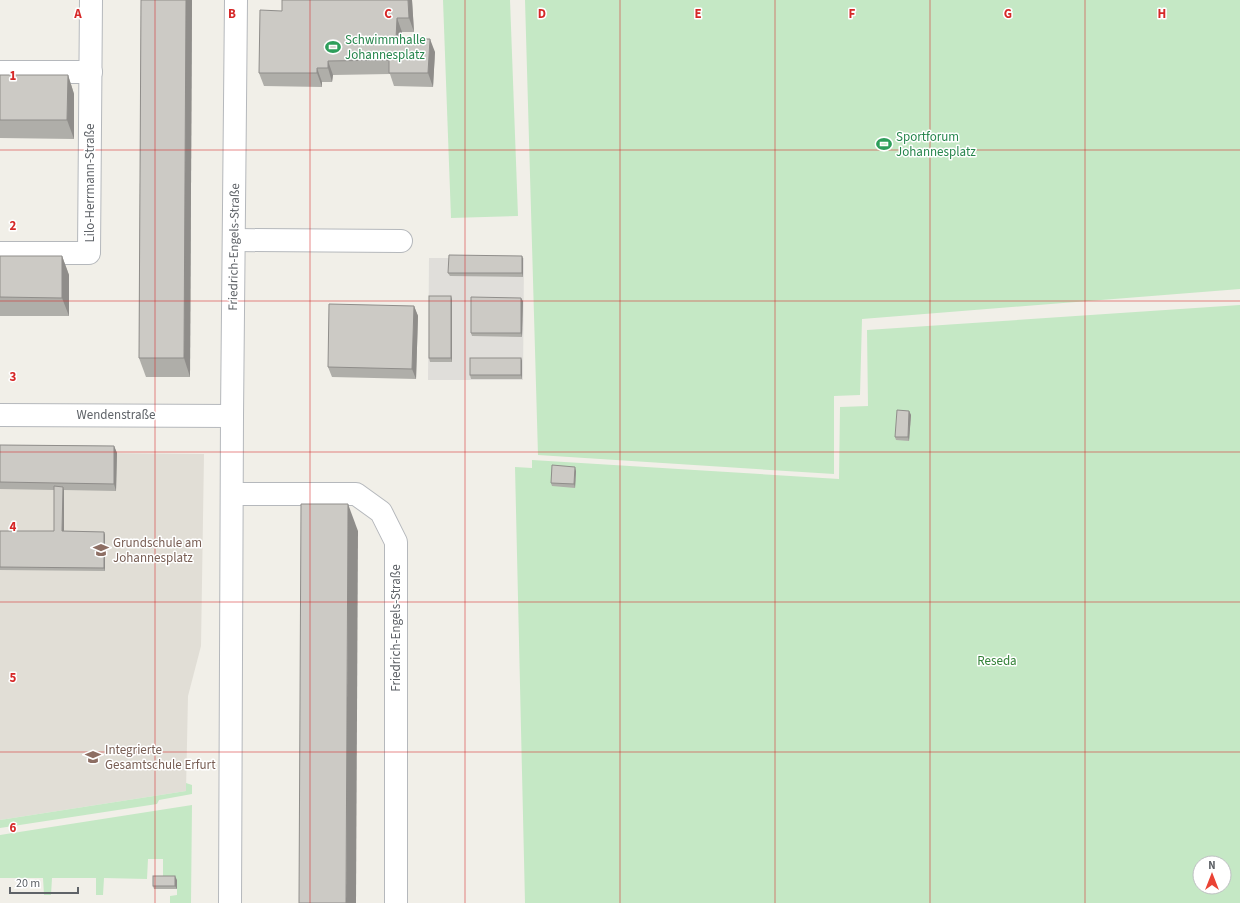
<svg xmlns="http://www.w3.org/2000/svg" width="1240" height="903" viewBox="0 0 1240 903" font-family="'Source Sans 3',sans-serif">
<rect width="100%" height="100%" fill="#f1efe8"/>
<path fill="#e0deda" d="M429 258H524L523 380H428Z"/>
<path fill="#e1ded6" d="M0 452 204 454 201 646 188 696 186 791 0 820Z"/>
<g fill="#c5e8c5" fill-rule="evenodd">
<path d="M443 0H510L518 216 451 218Z"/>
<path d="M525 0H1240V289L862 319 860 395 834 396V474L538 455Z"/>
<path d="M1240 305V903H525L515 467 532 468V460L839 479 840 407 868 406 867 330ZM1200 863H1224V887H1200Z"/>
<path d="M186 783 192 785V794L159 800 157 804 0 828V820L186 791Z"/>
<path d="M192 805 191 903H170V896L177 895V880H163V859H148L147 879 104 878 103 895H96V878H52L51 895H44L43 878H0V835Z"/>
</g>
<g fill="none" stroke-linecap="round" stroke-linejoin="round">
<defs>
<g id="minor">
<path d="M0 72H91"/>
<path d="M235 240 401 241"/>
<path d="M0 253H89L91 0"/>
<path d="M0 415 232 416"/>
<path d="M232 494H356L381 512 396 542V903"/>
<path d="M230 903 232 416 236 0"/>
</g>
</defs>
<use href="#minor" stroke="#b5b8bc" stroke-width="24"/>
<use href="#minor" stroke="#fff" stroke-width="22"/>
</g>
<g fill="#afaea9">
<path d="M141 0H192L190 377H146L139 358Z"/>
<path d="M412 0 414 32H402V39L435 52 433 87 394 86 390 74 333 75 332 82H322V87L264 86 259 73Z"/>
<path d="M0 75H68L74 94V139L0 138Z"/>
<path d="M0 256H62L69 275V316H0Z"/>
<path d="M522 256 523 259V277L450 276 448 273Z"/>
<path d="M451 296 452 300V362H430L429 358Z"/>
<path d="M523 301 522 337 472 336 471 333Z"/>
<path d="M414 306 418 316 416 379 332 377 328 367Z"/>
<path d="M521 358 522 361V379H471L470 375Z"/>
<path d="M909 411 911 415 909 441 896 440 895 437Z"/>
<path d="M0 445 114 446 117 453 116 491 64 490V531L104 532 105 535V571L0 570V531H54V490L0 489Z"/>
<path d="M576 471 575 488 552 486 551 483Z"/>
<path d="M177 880V889H154L153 886Z"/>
</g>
<g fill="#8f8d8a">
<path d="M186 0H192L190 377 184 358Z"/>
<path d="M408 0H412L414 32 409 18Z"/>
<path d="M397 18 402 32 401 52 396 39Z"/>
<path d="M430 39 435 52 433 87 428 73Z"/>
<path d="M328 61 333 75 332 82 328 68Z"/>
<path d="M317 68 322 82V87L317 73Z"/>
<path d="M68 75 74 94V139L67 120Z"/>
<path d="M62 256 69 275V316L62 298Z"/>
<path d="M522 256 523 259V277L522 273Z"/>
<path d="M451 296 452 300V362L451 358Z"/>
<path d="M521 298 523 301 522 337 521 333Z"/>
<path d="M414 306 418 316 416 379 412 369Z"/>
<path d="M521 358 522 361V379L521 375Z"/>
<path d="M909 411 911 415 909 441 908 437Z"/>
<path d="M114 446 117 453 116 491 114 484Z"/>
<path d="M575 467 576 471 575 488 574 484Z"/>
<path d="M63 487 64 490V535L62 531Z"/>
<path d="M348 504 358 531 356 903H346Z"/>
<path d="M104 532 105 535V571L104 568Z"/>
<path d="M175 876 177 880V889L175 886Z"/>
</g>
<g fill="#cccac5" stroke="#8f8d8a">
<path d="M141 0H186L184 358H139Z"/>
<path d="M282 0H408L409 18H397L396 39H430L428 73H389V60L328 61V68H317V73H259L260 10 282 11Z"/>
<path d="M0 75H68L67 120H0Z"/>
<path d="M449 255 522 256V273H448Z"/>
<path d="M0 256H62V298L0 297Z"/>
<rect x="429" y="296" width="22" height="62"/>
<path d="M471 297 521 298V333H471Z"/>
<path d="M329 304 414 306 412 369 328 367Z"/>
<rect x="470" y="358" width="51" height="17"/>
<path d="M897 410 909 411 908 437H895Z"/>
<path d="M0 445 114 446V484L0 482Z"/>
<path d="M552 465 575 467 574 484 551 483Z"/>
<path d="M54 486 63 487 62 531 104 532V568L0 567V531H54Z"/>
<path d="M301 504H348L346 903H299Z"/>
<rect x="153" y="876" width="22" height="10"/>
</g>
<path fill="none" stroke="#d62828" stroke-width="1" stroke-opacity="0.55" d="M155 0V903M310 0V903M465 0V903M620 0V903M775 0V903M930 0V903M1085 0V903M0 150H1240M0 301H1240M0 452H1240M0 602H1240M0 752H1240"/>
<defs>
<symbol id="stadium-bare" viewBox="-9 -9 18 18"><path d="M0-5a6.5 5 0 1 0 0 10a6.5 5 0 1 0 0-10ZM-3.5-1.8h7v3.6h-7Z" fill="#2e9e5b" stroke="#fff" stroke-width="2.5" paint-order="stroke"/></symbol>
<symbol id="school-bare" viewBox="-9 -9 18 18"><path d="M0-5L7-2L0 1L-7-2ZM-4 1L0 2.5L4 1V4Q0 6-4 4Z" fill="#8d6e63" stroke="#fff" stroke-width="2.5" paint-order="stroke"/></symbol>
</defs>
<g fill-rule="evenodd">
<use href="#stadium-bare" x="322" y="36" width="22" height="22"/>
<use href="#stadium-bare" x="873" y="133" width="22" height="22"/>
<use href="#school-bare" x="90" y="539" width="22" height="22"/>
<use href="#school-bare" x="82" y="746" width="22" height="22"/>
</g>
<g text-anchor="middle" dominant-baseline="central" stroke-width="3" stroke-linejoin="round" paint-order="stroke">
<g font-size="13" fill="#27864d" stroke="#fff" text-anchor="start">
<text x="345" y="40">Schwimmhalle<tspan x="345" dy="15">Johannesplatz</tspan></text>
<text x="896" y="137">Sportforum<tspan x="896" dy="15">Johannesplatz</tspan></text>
</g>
<g font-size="13" fill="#5f6368" stroke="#fff">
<text transform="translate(90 183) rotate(-90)">Lilo-Herrmann-Straße</text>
<text transform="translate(234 247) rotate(-89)">Friedrich-Engels-Straße</text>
<text x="116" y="415">Wendenstraße</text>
<text transform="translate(396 628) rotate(-90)">Friedrich-Engels-Straße</text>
</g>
<g font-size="13" fill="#785e54" stroke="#fff" text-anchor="start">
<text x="113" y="543">Grundschule am<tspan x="113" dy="15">Johannesplatz</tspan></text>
<text x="105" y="750">Integrierte<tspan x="105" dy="15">Gesamtschule Erfurt</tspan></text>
</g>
<g font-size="13" fill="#348238" stroke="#fff">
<text x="997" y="661">Reseda</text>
</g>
</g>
<g font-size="13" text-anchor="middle" font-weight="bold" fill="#d62828" stroke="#fff" stroke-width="3" stroke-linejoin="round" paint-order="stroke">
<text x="78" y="18">A</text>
<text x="232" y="18">B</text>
<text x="388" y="18">C</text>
<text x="542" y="18">D</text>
<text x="698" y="18">E</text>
<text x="852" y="18">F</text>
<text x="1008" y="18">G</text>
<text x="1162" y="18">H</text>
<text x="13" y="80">1</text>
<text x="13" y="230">2</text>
<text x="13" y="381">3</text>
<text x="13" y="531">4</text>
<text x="13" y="682">5</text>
<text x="13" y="832">6</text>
</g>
<g transform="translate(1212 875)"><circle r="19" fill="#ffffff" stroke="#bfc1c3"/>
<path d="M0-3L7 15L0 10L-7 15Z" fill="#ea4335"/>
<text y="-6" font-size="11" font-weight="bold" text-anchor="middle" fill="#5f6368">N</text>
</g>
<path d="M10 887v6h68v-6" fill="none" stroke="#5f6368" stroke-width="2"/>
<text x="16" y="887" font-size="12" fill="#5f6368" stroke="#ffffff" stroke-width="3" paint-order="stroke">20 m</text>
</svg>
